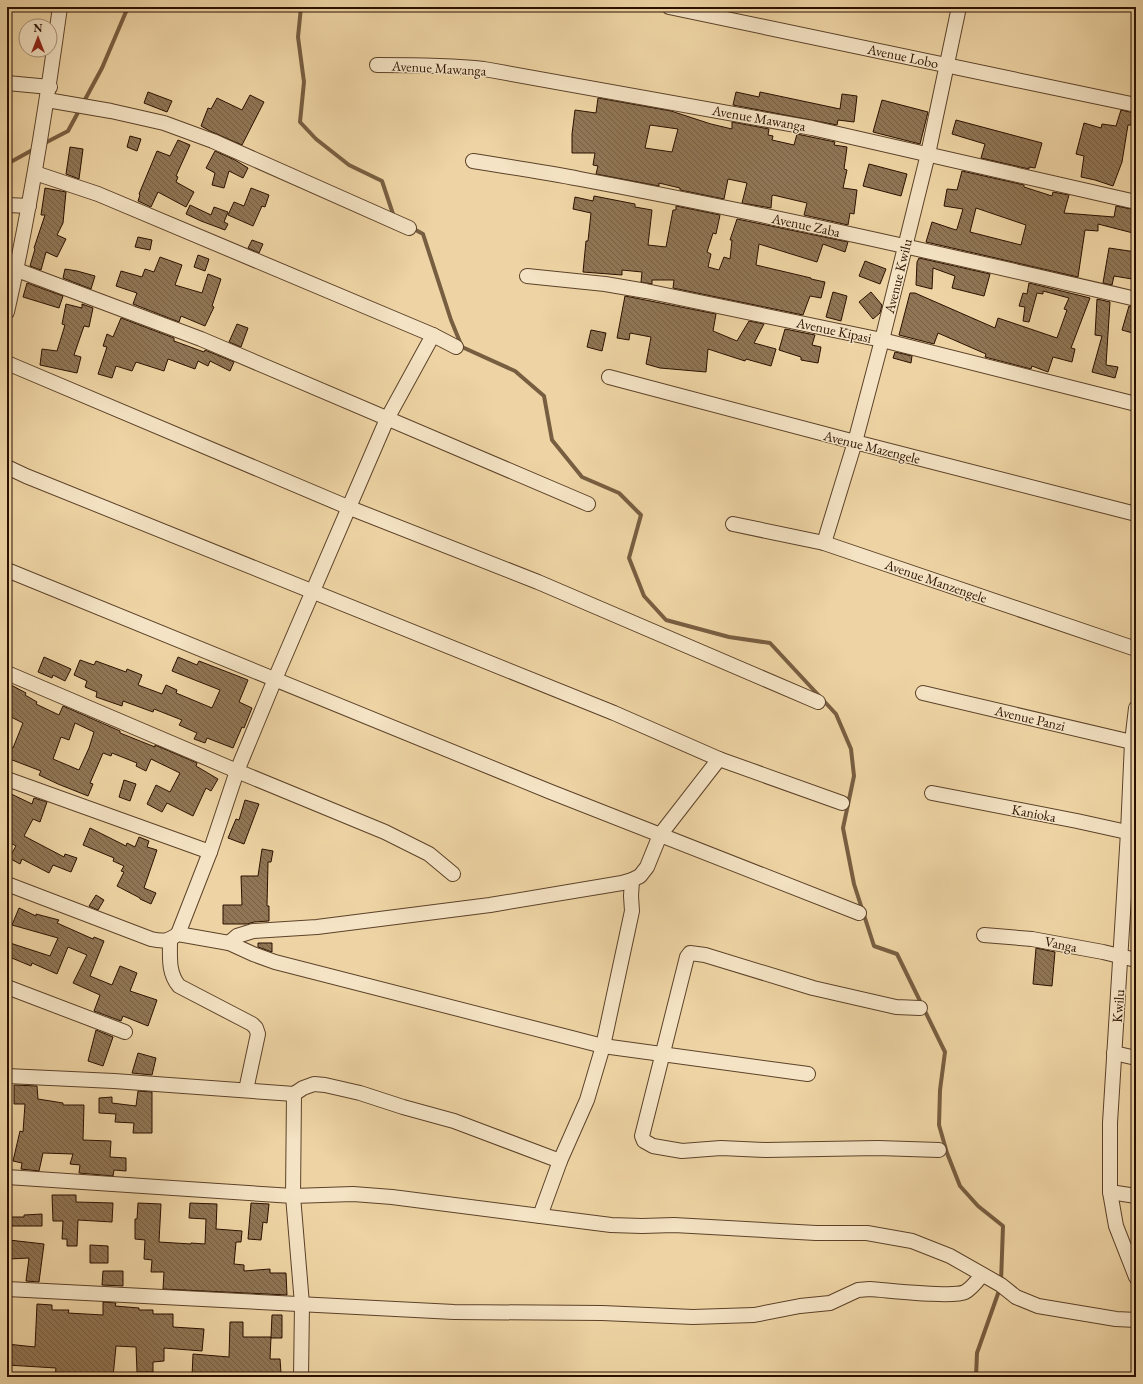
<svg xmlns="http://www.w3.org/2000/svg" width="1143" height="1384" viewBox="0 0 1143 1384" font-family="'EB Garamond',serif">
<defs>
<pattern id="building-back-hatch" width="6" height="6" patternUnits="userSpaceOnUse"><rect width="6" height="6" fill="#907655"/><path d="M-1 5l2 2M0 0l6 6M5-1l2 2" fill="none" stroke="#765f44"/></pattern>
</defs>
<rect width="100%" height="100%" fill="#eed4a4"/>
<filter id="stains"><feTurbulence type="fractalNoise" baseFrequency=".005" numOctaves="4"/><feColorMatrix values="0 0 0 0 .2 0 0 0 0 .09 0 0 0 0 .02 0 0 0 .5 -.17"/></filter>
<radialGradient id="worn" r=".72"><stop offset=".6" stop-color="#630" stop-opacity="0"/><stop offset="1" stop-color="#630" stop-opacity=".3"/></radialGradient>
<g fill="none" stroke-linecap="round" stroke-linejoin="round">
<g stroke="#785e41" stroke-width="4">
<path d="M301 7 298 37 304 82 300 122 316 139 349 165 382 181 394 217"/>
<path d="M43 144 68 131 102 68 128 7"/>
<path d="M7 164 36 148"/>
<path d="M412 228 423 234 451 320 462 347 515 371 544 396 552 440 582 477 619 493 641 515 629 558 644 596 666 620 729 637 770 643 836 714 851 749 854 776 843 828 854 884 874 946 897 954 945 1052 940 1090 939 1125 947 1153 960 1186 978 1206 1003 1226 1001 1282"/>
<path d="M976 1377 977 1353 1000 1288"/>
</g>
</g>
<g fill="url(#building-back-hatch)" stroke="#2b1100" fill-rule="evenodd">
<path d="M148 92 172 101 167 112 144 103Z"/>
<path d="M736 92 759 97 760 92 840 109 842 94 857 96 854 122 838 120 837 125 733 105Z"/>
<path d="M250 95 264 102 242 145 210 131 201 126 208 108 211 109 217 98 242 110Z"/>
<path d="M598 98 671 111 711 124 732 129V122L769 129 768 135 773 136 772 140 794 145 797 134 835 142 834 145 847 147 844 169 847 170 843 188 857 190 854 214 850 213 848 225 804 215 807 203 773 195 772 196 771 208 742 203 747 183 728 179 724 199 680 190V188L659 183V186L596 174 598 166 593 165 595 153H572V134L575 110 596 113ZM650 125 678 129 672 152 645 148Z"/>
<path d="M882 100 928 112 920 144 873 132Z"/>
<path d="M1121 110 1134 113 1131 125H1128L1122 162 1113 186 1095 180 1081 177 1084 156 1076 154 1084 123 1101 128 1102 124 1116 126Z"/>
<path d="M956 120 1042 143 1035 168 1029 167V169L981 158 985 144 952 134Z"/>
<path d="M130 136 141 139 137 151 127 147Z"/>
<path d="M178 140 190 145 176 176 178 177 176 182 194 192 186 207 158 192 151 207 138 201 140 195 139 194 157 151 170 156Z"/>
<path d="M70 147 83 149 79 179 66 174Z"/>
<path d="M215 151 235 160 248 168 243 178 229 171 224 188 212 185 215 173 206 168Z"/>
<path d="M869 164 907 174 901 196 863 186Z"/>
<path d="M962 171 1024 185V187L1052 196 1053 192 1069 195 1064 213 1114 217 1116 206 1136 210V222L1133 233 1098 224V231L1085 230 1078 277 926 242 932 222 956 230 957 229 963 209 944 206 947 189 957 190ZM976 208 1026 225 1021 245 970 232Z"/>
<path d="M45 188 66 192 63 223 57 235 66 239 57 257 46 252 41 270 30 266 35 249 34 248 45 215H41Z"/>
<path d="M251 188 269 195 265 207 262 206 253 226 228 215 234 202 244 206Z"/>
<path d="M594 196 635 204V207L652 210 648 245 666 247 673 210H676V206L720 215 716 234 713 233 707 252 711 254 708 267 719 270 724 257 730 259 732 240H730L737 219 848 242 845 252 823 244 817 262 759 244 756 265 811 278V279L825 282 821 298 810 296 803 315 673 288 674 280H652V284L641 282 642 272 622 270V275L583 272 586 241H588L591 213 573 209 575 197 593 201Z"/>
<path d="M190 205 211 215 214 207 228 212 224 222 228 224 225 230 201 221 186 214Z"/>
<path d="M138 237 152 240 150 250 135 247Z"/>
<path d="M252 240 263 244 259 253 248 248Z"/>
<path d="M1109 248 1136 252 1132 279 1114 276 1112 285 1103 283Z"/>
<path d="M198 255 209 259 205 271 194 267Z"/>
<path d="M160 257 182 265 175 285 202 293 208 274 221 279 212 306 214 307 205 326 181 316 179 322 133 304 137 293 116 286 121 271 142 277 145 269 154 272Z"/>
<path d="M919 258 990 274 984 296 952 288 955 276 933 268 932 289 916 285 917 262Z"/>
<path d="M865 261 886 269 880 284 859 276Z"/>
<path d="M65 269 77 271 95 276 91 289 63 278Z"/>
<path d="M27 283 63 296 59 308 23 297Z"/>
<path d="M1029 283 1090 298 1071 348 1075 349 1072 362 1053 357 1048 372 1032 366 1031 369 985 357 986 354 938 333 934 344 899 335 910 293H915L995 328 998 318 1057 338 1067 310 1064 309 1069 298 1043 291V294L1037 293 1029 322 1023 321 1025 307 1019 306 1023 293 1027 294Z"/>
<path d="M833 292 847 296 841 321 826 317Z"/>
<path d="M871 292 882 305 880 313 873 319 859 302Z"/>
<path d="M625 296 716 314 713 331 737 341 749 321 764 324 754 343 776 349 771 366 746 359 745 361 708 349 706 372 660 368 646 364 651 337 630 333 629 340 617 338Z"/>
<path d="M1097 299 1110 302 1106 365 1118 367 1115 378 1092 372 1102 336 1095 335Z"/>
<path d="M66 304 82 308V304L93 308 89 327 84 326 74 355 81 357 77 373 40 365 42 349 57 351 65 325 62 324Z"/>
<path d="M1129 306 1136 307V334L1122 330Z"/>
<path d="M121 318 174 338V341L204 352 205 350 234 362 230 371 210 361 208 366 198 361 195 369 168 359 164 371 136 362 132 371 116 366 112 378 98 374 107 347 103 346 107 334 113 337Z"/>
<path d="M237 324 248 328 241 347 229 342Z"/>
<path d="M785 329 815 335 812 345 821 347 818 363 801 360V357L779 350Z"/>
<path d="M591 330 606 333 602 351 587 347Z"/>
<path d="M895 352 912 356 911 363 893 358Z"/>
<path d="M44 657 71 669 65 681 53 675 52 678 38 672Z"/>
<path d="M178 657 197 665 199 661 248 680 239 702 252 708 244 728 242 727 233 748 207 738 205 743 194 739 197 733 179 725 182 720 154 709 153 712 123 701 122 706 96 697 97 692 85 687 87 681 74 675 80 660 94 665 96 661 126 672 127 669 142 675 138 685 162 694 166 685 177 690 176 693 212 708 220 690 172 671Z"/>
<path d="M11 685 26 693 25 695 37 702 36 704 59 715 63 706 120 731V733L155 747V745L197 763 196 766 218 779 211 791 206 788 193 816 167 803 162 812 147 804 156 785 170 792 180 773 151 759 146 771 136 766 137 763 112 753 111 756 103 753 90 783 93 784 88 796 58 784 39 775 41 771 7 758V746L13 748 23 723 7 715V693ZM75 723 94 732 89 748 79 770 53 759 61 737 69 740Z"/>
<path d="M124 780 136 784 130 801 119 797Z"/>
<path d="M7 792 32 804 34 798 47 802 40 822 33 819 24 836 64 857 65 854 77 858 71 872 53 865 49 873 22 859 20 864 9 858 16 846 7 841Z"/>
<path d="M245 800 259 804 244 844 228 838 236 819 239 820Z"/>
<path d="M90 828 126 846 127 843 135 847 139 837 149 841 147 847 157 850 144 888 156 893 151 904 140 899V898L117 886 124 872 121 871 124 866 113 861 114 858 83 845Z"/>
<path d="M262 849 273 851 271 862H268L267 906H269V921L254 922 247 924H223V905H242L241 876H258Z"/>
<path d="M96 895 104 900 98 910 89 906Z"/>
<path d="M19 908 36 916V914L59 920 57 923 93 939 94 937 104 941 90 976 112 985 120 966 137 973 130 991 157 1000 148 1026 123 1016 121 1021 94 1011 100 995 73 983 87 955 68 947 57 974 32 963 31 966 7 956V942L50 956 58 938 12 925Z"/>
<path d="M258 943H272V952L258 947Z"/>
<path d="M1036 948 1055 952 1052 986 1033 984Z"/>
<path d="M96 1030 113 1037 103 1066 88 1061Z"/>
<path d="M138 1053 156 1058 152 1075 132 1073Z"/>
<path d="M14 1085 37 1086 38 1099 63 1103V1105H84L83 1140 111 1141 110 1157 126 1158V1171L114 1170 113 1176 79 1173 80 1165 70 1164 73 1154 43 1153 39 1171 21 1169 22 1163 13 1161 20 1131 23 1132 25 1104H14Z"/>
<path d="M138 1091 152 1092V1133H133L134 1123 115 1122 116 1114 99 1113V1098L112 1097V1103L136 1106Z"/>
<path d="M52 1195H76V1202L113 1203 112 1222 78 1220 77 1246H67V1239H62L63 1221H53Z"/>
<path d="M138 1203 161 1204 159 1242 191 1244V1243L205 1244 206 1219 189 1218 190 1203 217 1204 216 1229 242 1231 241 1242H236L234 1264 244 1265V1271L270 1269V1273H286L287 1295 163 1289 164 1272H151L152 1260 144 1259 145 1240 135 1239V1219H137Z"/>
<path d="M251 1203 269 1204 267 1223 263 1222 261 1240 248 1239Z"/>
<path d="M42 1214V1226H7V1217H24V1215Z"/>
<path d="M9 1240 44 1244 39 1282 26 1281 29 1258 9 1259Z"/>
<path d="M90 1245 108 1246V1263H90Z"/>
<path d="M103 1271H123V1286L102 1285Z"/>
<path d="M103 1302 116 1303 115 1306 139 1308V1310H153V1314H173V1327L204 1329 202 1351 164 1348V1361L153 1362V1372H137L136 1347 116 1346 113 1377 55 1376 56 1368 7 1365V1344L35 1347 37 1304 52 1305V1310H69L68 1313 103 1315Z"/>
<path d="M272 1315H282V1338H271Z"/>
<path d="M230 1322H243V1337H271L270 1359H280L281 1373H242V1377H192L193 1354 229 1357Z"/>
</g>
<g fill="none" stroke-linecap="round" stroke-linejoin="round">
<defs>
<g id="minor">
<path d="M669 7 1136 105"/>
<path d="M377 65C413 65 448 65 484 69L812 128 1136 202"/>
<path d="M7 83 50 87"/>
<path d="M47 100 111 111 164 123 213 141 409 228"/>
<path d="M473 161C509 167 545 172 580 179 767 214 951 256 1136 299"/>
<path d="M35 173 98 194 433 335 456 347"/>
<path d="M7 205 29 206"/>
<path d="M17 270 201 339 588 504"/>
<path d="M527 276 605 284 646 291 882 340 1136 404"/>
<path d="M7 312C30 211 46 109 60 7"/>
<path d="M7 363 350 508 538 582 818 702"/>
<path d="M609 377 855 442 1136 514"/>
<path d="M7 467 26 476 614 713 719 759 842 803"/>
<path d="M733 524 824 543 1136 649"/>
<path d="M824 543 855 442 882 340 928 154 959 7"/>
<path d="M7 570 551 792 859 913"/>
<path d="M7 673 237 771 385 832 429 854 453 874"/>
<path d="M923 693 1136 743"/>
<path d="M1136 708 1132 742 1128 832 1110 1123V1192L1116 1226 1136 1277"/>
<path d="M7 779 210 852"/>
<path d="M932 793 1077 821 1136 834"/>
<path d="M7 884 151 939C164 942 168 941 178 934L229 943 253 954 275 962 603 1046 808 1074"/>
<path d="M178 934 210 852 237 771 275 679 387 419 433 335"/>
<path d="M984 935 1032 939 1103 952 1136 960"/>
<path d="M170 940C170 957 168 973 179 986L252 1024 256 1028 258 1034 246 1090"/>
<path d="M229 943 237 936 253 931 317 927 490 905 622 883 632 880 640 876 647 867 660 835 719 759"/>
<path d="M7 987 125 1032"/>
<path d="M920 1008 896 1007 813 988 705 955 690 953 687 957 642 1136 644 1141 653 1146 682 1151 721 1148 766 1150 878 1148 939 1150"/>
<path d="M1114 1053 1136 1058"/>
<path d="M7 1076 114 1081 294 1094 303 1088 314 1084 325 1085 360 1093 403 1107 454 1121 560 1161"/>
<path d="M294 1094 293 1196 302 1304 301 1377"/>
<path d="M7 1177 293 1196 353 1194 392 1197 611 1225 642 1226 674 1225 816 1233H867L912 1241 950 1256 1001 1285 1016 1297 1038 1306 1116 1319 1136 1320"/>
<path d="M1110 1192 1136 1196"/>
<path d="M540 1216 560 1161 587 1100 603 1046 632 911 631 896 632 880"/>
<path d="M7 1289 454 1312 602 1313 693 1317 754 1315 800 1306 830 1303 858 1290 870 1289C887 1290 953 1298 965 1292 972 1288 977 1281 982 1275"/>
</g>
</defs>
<use href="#minor" stroke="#5c4229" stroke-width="16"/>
<use href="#minor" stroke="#f4e3c4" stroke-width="14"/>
</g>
<g text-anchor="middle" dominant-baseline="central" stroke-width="3" stroke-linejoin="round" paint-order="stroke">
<g font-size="14" fill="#2b1100" stroke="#f4e3c4">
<text transform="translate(903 56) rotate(12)">Avenue Lobo</text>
<text transform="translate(439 68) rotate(3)">Avenue Mawanga</text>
<text transform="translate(759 118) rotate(10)">Avenue Mawanga</text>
<text transform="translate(806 225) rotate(12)">Avenue Zaba</text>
<text transform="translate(898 276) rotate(-76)">Avenue Kwilu</text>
<text transform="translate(834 330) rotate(12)">Avenue Kipasi</text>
<text transform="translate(872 447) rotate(14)">Avenue Mazengele</text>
<text transform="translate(936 581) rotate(19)">Avenue Manzengele</text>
<text transform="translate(1030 718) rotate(13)">Avenue Panzi</text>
<text transform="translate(1034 813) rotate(11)">Kanioka</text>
<text transform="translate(1061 944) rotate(11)">Vanga</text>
<text transform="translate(1118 1006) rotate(-86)">Kwilu</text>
</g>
</g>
<rect width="1143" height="1384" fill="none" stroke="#eed4a4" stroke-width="24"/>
<rect x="8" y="8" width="1127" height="1368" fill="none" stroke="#2b1100" stroke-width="2"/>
<rect x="12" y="12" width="1119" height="1360" fill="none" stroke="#2b1100"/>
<g transform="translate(38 38)"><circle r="19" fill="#f4e3c4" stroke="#a48f76"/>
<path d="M0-3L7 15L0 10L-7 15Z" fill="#8f2418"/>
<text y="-6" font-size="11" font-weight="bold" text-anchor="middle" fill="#2b1100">N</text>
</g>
<rect width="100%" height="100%" filter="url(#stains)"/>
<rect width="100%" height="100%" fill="url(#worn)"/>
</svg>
